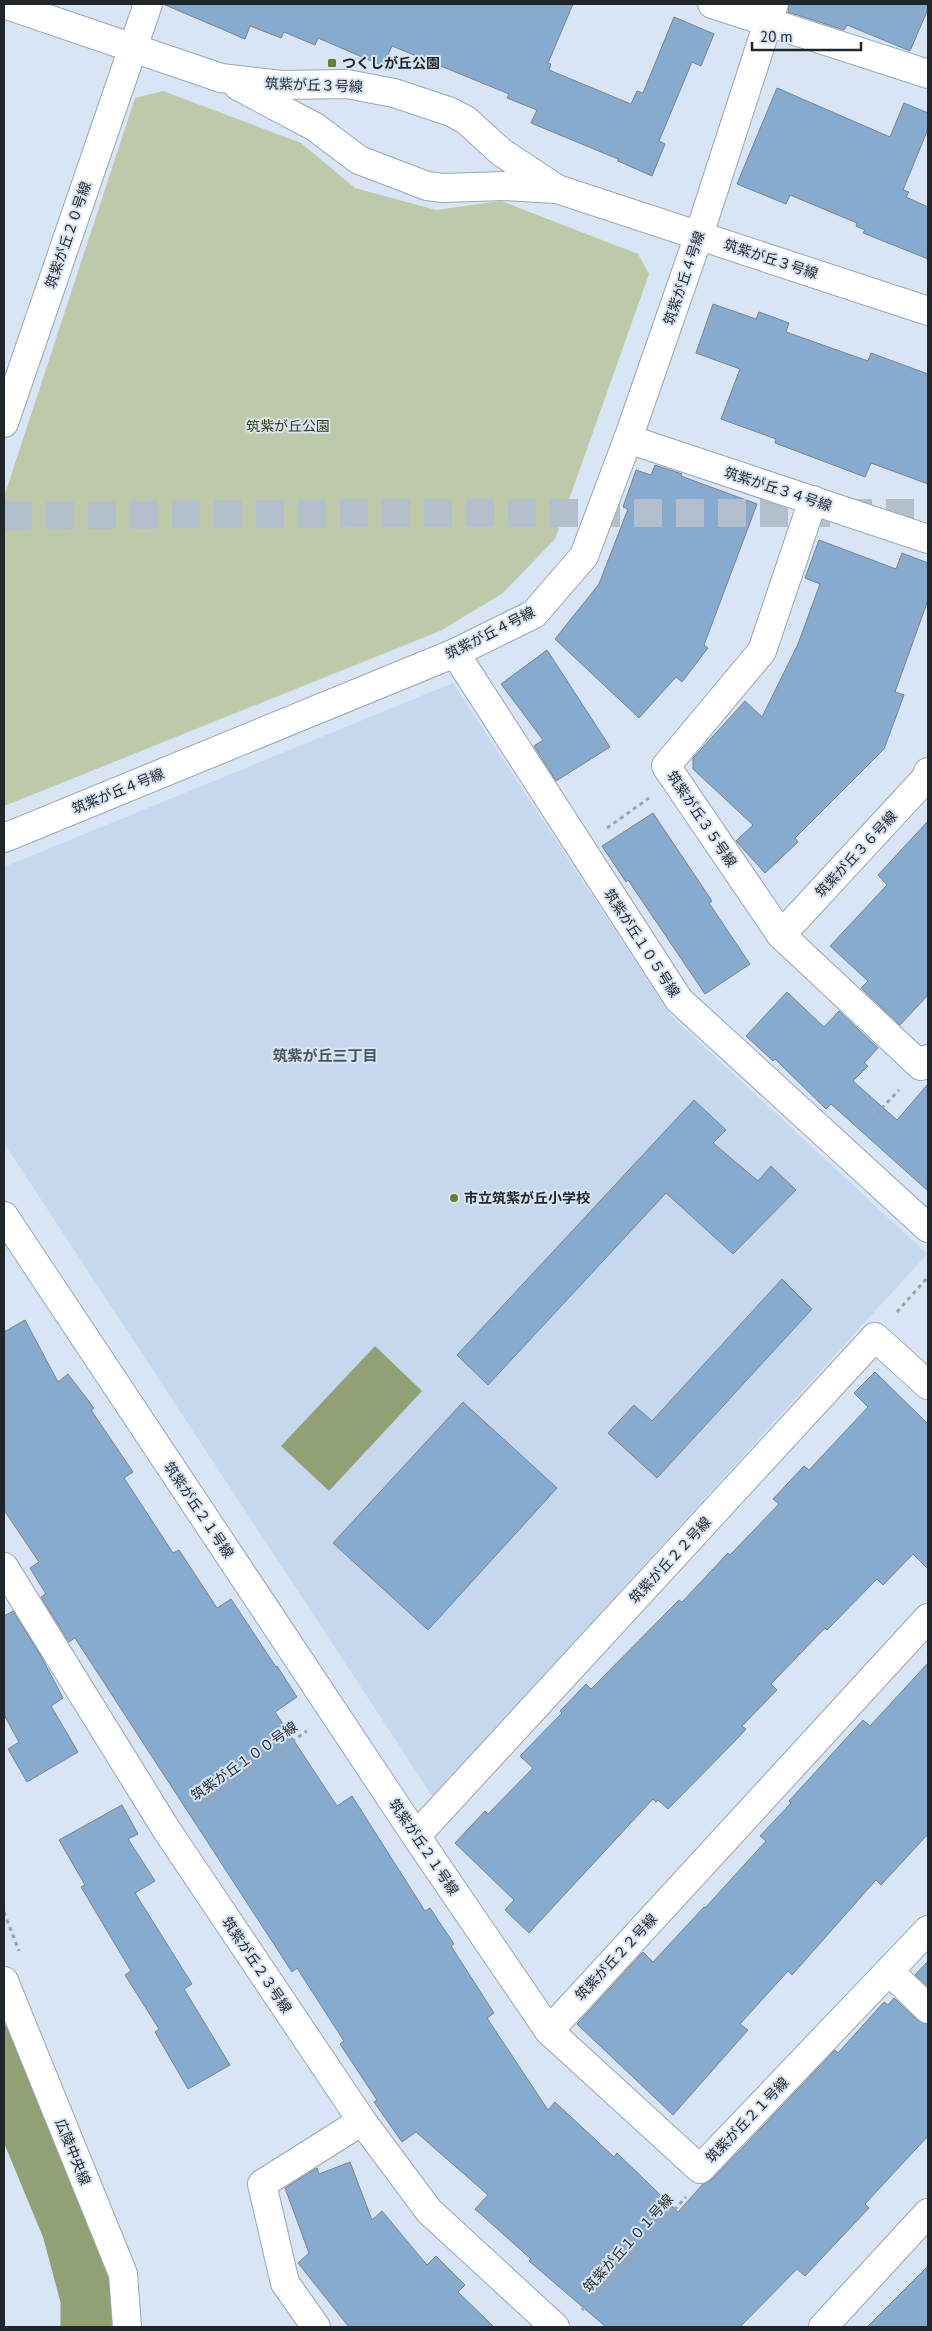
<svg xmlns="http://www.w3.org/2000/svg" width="932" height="2331" viewBox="0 0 932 2331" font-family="'PT Sans','Noto Sans JP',sans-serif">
<rect width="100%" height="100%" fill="#d7e5f4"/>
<path fill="#c6d8ed" d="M453 683 671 1016 927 1254 433 1797 4 1143V867Z"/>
<path fill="#bec9a9" d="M163 91 301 143 355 188 436 210 501 201 638 254 649 274 555 539 503 593 440 631 4 806V497L135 98Z"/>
<path fill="#92a173" d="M375 1346 422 1391 329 1491 281 1446Z"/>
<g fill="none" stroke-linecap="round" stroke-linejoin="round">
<path stroke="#92a173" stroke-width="65" d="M4 2058 74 2227 93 2298V2327"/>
</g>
<g fill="#87aacf" stroke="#778391">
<path d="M163 4H573L548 63 551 64 549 70 631 104 637 91 643 93 674 17 714 34 701 66 692 62 659 141 665 144 652 176 618 161V159L531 123 537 110 507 98 509 94 392 46 383 66 318 38 315 45 284 32 281 38 250 26 245 39Z"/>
<path d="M789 4H928V9L910 51 847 25 844 30 788 12Z"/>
<path d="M777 88 890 137 904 103 928 113V129L903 190 909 192 906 197 928 207V259L863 233 865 230 856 226 857 223 790 195 786 204 737 184Z"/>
<path d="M713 304 756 319 759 312 789 323 786 332 868 361 871 353 928 374V484L871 463 865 477 775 443 776 439 721 419 740 369 696 353Z"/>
<path d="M655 465 682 474 681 476 757 504 704 645 708 648 682 682 676 677 639 718 555 639 599 584 628 509 623 507 636 470 651 475Z"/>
<path d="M819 540 896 569 902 553 928 563V600L895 692 904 695 884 749 795 838 798 842 765 873 736 841 753 825 693 769V758L745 701 762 717 798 644 820 584 805 578Z"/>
<path d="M547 650 610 747 556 781 534 746 543 740 501 684Z"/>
<path d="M653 813 712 901 709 903 750 964 705 994 628 880 626 882 602 846Z"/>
<path d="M928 821V995L900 1025 861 988 868 981 830 946 887 885 878 875Z"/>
<path d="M787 992 824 1027 839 1011 878 1048 864 1063 868 1066 853 1081 897 1120 928 1084V1191L831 1104 826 1109 775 1059 773 1061 746 1036Z"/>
<path d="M694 1100 726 1130 713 1143 758 1181 771 1166 796 1190 733 1254 666 1193 488 1385 457 1355Z"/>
<path d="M782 1279 812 1309 657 1478 608 1433 634 1405 652 1421Z"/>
<path d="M25 1320 58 1382 68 1374 94 1408 91 1410 133 1472 124 1478 173 1553 179 1550 217 1608 231 1599 276 1667 277 1666 297 1697 275 1712 337 1806 352 1796 425 1911 430 1908 454 1944 451 1946 494 2013 487 2018 548 2110 555 2102 614 2157 617 2153 678 2212 703 2184 711 2180 745 2145 835 2050 838 2053 884 2002 888 2005 894 1998 917 2020 928 2024V2136L865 2204 869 2208 805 2276 797 2269 740 2327H606L529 2261 531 2259 475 2209 488 2195 416 2132 402 2142 374 2102 377 2100 340 2044 344 2041 297 1968 292 1972 75 1638 69 1642 41 1597 46 1594 30 1568 39 1562 4 1510V1332Z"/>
<path d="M875 1372 928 1424V1569L913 1554 883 1585 877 1579 827 1630 825 1628 771 1684 777 1690 742 1726 746 1729 736 1740 668 1809 658 1800 656 1802 653 1799 529 1933 505 1910 514 1900 455 1843 485 1811 488 1814 533 1768 520 1756 562 1713 560 1711 586 1684 591 1689 679 1600 682 1602 728 1553 730 1555 779 1504 773 1499 804 1466 809 1470 868 1407 854 1393Z"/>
<path d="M463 1402 557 1488 428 1630 333 1543Z"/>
<path d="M13 1611 42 1658 63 1698 51 1706 78 1752 27 1782 8 1749 19 1742 4 1715V1616Z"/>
<path d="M928 1663V1834L881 1885 876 1880 792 1975 788 1971 740 2024 748 2030 673 2115 577 2024 643 1952 653 1962 704 1907 705 1908 766 1841 760 1836 791 1803 789 1801 863 1720 870 1726Z"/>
<path d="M122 1805 138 1834 128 1839 155 1881 135 1893 192 1984 184 1989 230 2065 188 2089 155 2032 159 2029 125 1975 131 1971 81 1887 85 1885 59 1840Z"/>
<path d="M928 1961V1987L915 1975Z"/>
<path d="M350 2162 372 2220 382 2211 427 2265 436 2256 465 2285 458 2292 494 2327H349L298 2263 309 2253 285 2188 317 2168 319 2174Z"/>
<path d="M928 2266V2327H867Z"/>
</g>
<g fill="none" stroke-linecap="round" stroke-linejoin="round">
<path stroke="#b3bfcc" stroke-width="28" stroke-dasharray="28 14" stroke-linecap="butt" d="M4 516 370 513H928"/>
<defs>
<g id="minor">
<path d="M712 4 928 74"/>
<path d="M221 78 282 85 347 84 394 93 451 112 466 120 501 152 557 189"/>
<path d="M238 86 315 127 359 160 427 186 443 188 505 186 556 189"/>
<path d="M4 423 148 4"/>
<path d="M628 439 928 539"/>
<path d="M813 500 762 651 666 766 781 935 921 1066 928 1059"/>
<path d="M455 653 679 1000 928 1228"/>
<path d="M781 935 926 778 928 772"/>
<path d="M4 1216 416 1836 549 2031 700 2169 928 1930"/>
<path d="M4 1567 166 1829 362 2121 429 2211 555 2327"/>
<path d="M416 1836 875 1337 928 1385"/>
<path d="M890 1972 928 2009"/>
<path d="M549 2031 928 1618"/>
<path d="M316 2327 285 2283 262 2184 362 2121"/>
<path d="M823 2327 928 2213"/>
</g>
<g id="tertiary">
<path d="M4 4 221 78"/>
<path d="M557 189 928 311"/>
<path d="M4 838 455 653 534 614 584 556 628 439 699 235 774 4"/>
<path d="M4 1981 123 2274 127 2327"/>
</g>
</defs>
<use href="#minor" stroke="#9aa6b4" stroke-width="30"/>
<use href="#tertiary" stroke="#9aa6b4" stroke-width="30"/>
<g stroke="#99a4af" stroke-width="3" stroke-dasharray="4 4" stroke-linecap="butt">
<path d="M607 828 649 798"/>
<path d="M865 1126 899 1090"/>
<path d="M897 1312 928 1277"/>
<path d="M193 1810 307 1731"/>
<path d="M4 1912 19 1951"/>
<path d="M582 2310 686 2197"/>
</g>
<use href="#minor" stroke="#fff" stroke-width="28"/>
<use href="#tertiary" stroke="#fff" stroke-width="28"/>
</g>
<g fill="#697e2f" stroke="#d7e5f4" stroke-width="2">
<rect x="327" y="58" width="10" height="10" rx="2.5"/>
<circle cx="454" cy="1198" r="5"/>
</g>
<g text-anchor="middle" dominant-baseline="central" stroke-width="4" stroke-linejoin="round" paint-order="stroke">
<g font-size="14" font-weight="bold" fill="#21262b" stroke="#d7e5f4" text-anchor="start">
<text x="342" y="63">つくしが丘公園</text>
<text x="464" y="1198">市立筑紫が丘小学校</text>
</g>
<g font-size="14" fill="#21262b" stroke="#d7e5f4">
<text transform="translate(314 85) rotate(2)">筑紫が丘３号線</text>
<text transform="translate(68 235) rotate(-71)">筑紫が丘２０号線</text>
<text transform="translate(771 259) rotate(18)">筑紫が丘３号線</text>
<text transform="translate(684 278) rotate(-71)">筑紫が丘４号線</text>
<text transform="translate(778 489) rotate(18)">筑紫が丘３４号線</text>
<text transform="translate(490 633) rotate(-27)">筑紫が丘４号線</text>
<text transform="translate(118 791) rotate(-22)">筑紫が丘４号線</text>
<text transform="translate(702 819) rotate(56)">筑紫が丘３５号線</text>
<text transform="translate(856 854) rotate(-47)">筑紫が丘３６号線</text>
<text transform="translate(642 943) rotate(57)">筑紫が丘１０５号線</text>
<text transform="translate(199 1510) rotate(56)">筑紫が丘２１号線</text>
<text transform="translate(670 1560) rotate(-47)">筑紫が丘２２号線</text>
<text transform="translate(244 1761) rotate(-35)">筑紫が丘１００号線</text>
<text transform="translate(424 1847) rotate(56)">筑紫が丘２１号線</text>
<text transform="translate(616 1957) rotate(-47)">筑紫が丘２２号線</text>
<text transform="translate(257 1965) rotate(56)">筑紫が丘２３号線</text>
<text transform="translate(747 2120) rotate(-46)">筑紫が丘２１号線</text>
<text transform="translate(73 2152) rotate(68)">広陵中央線</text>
<text transform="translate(628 2243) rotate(-48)">筑紫が丘１０１号線</text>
</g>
<g font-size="14" fill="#303d06" stroke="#d7e5f4">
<text x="288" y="426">筑紫が丘公園</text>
</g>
<g font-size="15" font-weight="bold" fill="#495460" stroke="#d7e5f4">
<text x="325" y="1055">筑紫が丘三丁目</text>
</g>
</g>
<rect width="932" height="2331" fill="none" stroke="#21262b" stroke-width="10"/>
<path d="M752 42v8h109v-8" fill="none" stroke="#21262b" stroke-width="2.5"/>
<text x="760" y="42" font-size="15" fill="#21262b" stroke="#d7e5f4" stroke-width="4" paint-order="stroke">20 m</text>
</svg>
